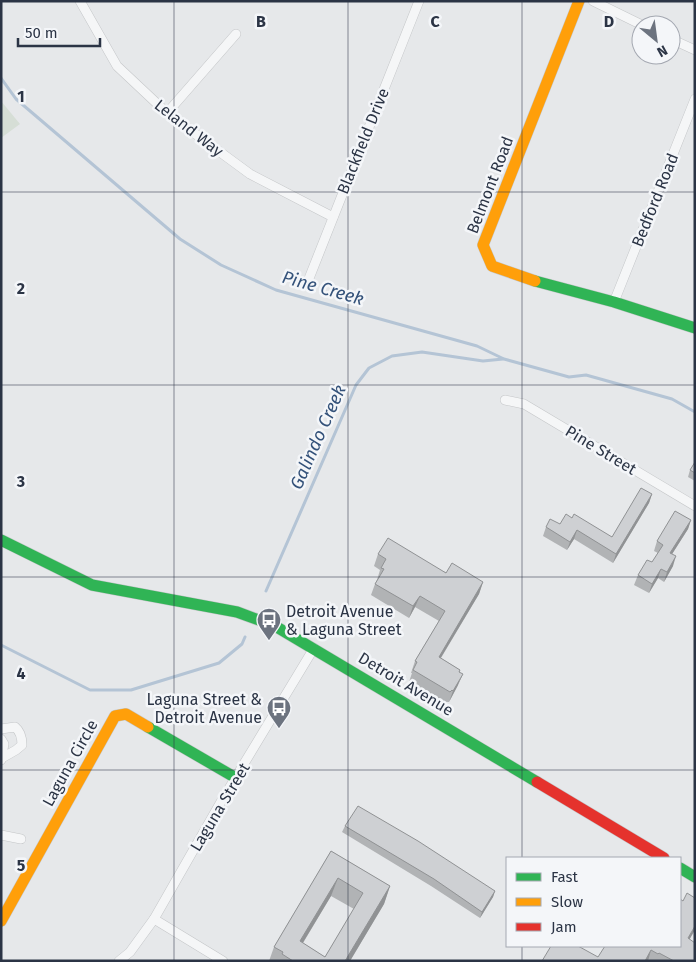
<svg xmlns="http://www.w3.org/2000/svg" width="696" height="962" viewBox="0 0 696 962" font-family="'Fira Sans',sans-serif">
<rect width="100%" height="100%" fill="#e6e8ea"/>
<path fill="#d6ded6" d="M1 101 20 124 1 138Z"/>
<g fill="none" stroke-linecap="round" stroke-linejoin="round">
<g stroke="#b4c4d5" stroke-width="3">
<path d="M1 78 16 99 180 239 221 265 276 290 477 346 504 359 569 377 586 375 672 399 695 412"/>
<path d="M266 591 356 385 369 368 392 356 422 352 483 361 503 359"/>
<path d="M1 645 90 690H131L219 663 242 644 245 637"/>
</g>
<defs>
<g id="street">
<path d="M80 1 117 66 167 113 250 174 333 217"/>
<path d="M593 1 642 25"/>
<path d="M671 39 695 50"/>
<path d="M167 113 236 34"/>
<path d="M308 281 419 1"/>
<path d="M614 302 695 99"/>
<path d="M505 400 524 404 695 506"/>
<path d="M1 729 15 727C20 731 22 738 22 745L16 750 2 758"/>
<path d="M1 739 4 744 1 760"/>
<path d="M1 835 21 839"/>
<path d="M154 919 223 961"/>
<path d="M119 961 130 952 154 919 222 800 314 648"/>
</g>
<g id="fast">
<path d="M535 281 614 302 695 328"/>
<path d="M1 540 92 585 237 612 275 626 537 782"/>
<path d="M148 727 236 778"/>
<path d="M680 868 695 877"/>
</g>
<g id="slow">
<path d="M535 281 492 266 483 245 579 1"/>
<path d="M1 921 115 716 126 714 148 727"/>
</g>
<path id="jam" d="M537 782 664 858"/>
</defs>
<use href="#street" stroke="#c4c6c8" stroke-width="10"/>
<use href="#fast" stroke="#c4c6c8" stroke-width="12"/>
<use href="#slow" stroke="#c4c6c8" stroke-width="12"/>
<use href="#jam" stroke="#c4c6c8" stroke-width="12"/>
<use href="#street" stroke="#f5f6f7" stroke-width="9"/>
<use href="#fast" stroke="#30b455" stroke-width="11"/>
<use href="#slow" stroke="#ff9f0a" stroke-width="11"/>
<use href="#jam" stroke="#e5322d" stroke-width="11"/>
</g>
<g fill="#b1b3b5" fill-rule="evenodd">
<path d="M695 462V481L688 477 690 470Z"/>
<path d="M652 494 649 503 613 563 574 539 567 550 543 536 546 527 560 524 572 518 612 537Z"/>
<path d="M691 520 688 529 672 554 673 566 664 582 658 578 649 593 634 585 638 575 652 562 658 553 654 551 657 541Z"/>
<path d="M378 554 483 582 479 594 441 658 460 670 458 685 449 702H447L446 704 409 682 412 673H411L415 661 439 621 415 607 409 618 371 595 375 584 377 580 380 570 374 566Z"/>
<path d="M345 826 495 891 493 897 480 918 431 886 342 832Z"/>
<path d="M331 851 390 886 384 904 350 961H269L274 947ZM331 896 354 909 325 957 303 943Z"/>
<path d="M689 940 695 961H542L598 957Z"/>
</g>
<g fill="#909294">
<path d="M652 494 649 503 613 563 616 554Z"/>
<path d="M691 520 688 529 667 562 670 553Z"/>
<path d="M577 530 574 539 567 550 570 542Z"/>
<path d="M676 556 673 566 664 582 667 572Z"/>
<path d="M661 569 658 578 649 593 652 584Z"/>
<path d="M483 582 479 594 434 669 439 657Z"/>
<path d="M420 596 415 607 409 618 413 606Z"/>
<path d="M463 674 458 685 449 702 453 691Z"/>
<path d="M338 878 331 896 293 959 300 941Z"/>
<path d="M390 886 384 904 350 961H345Z"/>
<path d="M495 891 493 897 480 918 482 912Z"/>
<path d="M695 926V930L684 949 688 938Z"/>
<path d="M651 950 648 961H645Z"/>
</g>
<g fill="#ced0d3" stroke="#909294" fill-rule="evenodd">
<path d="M695 462V473L690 470Z"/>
<path d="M641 488 652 494 616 554 577 530 570 542 546 527 550 519 560 524 566 514 572 518 574 514 612 537Z"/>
<path d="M675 511 691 520 670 553 676 556 667 572 661 569 652 584 638 575 647 560 652 562 663 545 657 541Z"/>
<path d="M388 538 446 573 452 563 483 582 439 657 460 670 459 672 463 674 453 691 452 690 450 692 413 670 417 662 415 661 445 611 420 596 413 606 375 584 384 569 381 568 386 559 378 554Z"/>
<path d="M358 806 418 841 495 891 482 912 434 879 345 826Z"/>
<path d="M331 851 390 886 345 961H293L282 954 283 952 274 947ZM338 878 363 893 325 957 300 941Z"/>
<path d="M687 893 695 898V926L688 938 695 943V961H674L659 953 658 954 651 950 645 961H542L551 946H578L598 957 605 946H680V899L683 901Z"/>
</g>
<path fill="none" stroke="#2b3445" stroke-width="1" stroke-opacity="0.55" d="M174 1V961M348 1V961M522 1V858M1 192H695M1 385H695M1 577H695M1 770H695M522 946V961"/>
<defs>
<symbol id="bus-pin" viewBox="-11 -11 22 30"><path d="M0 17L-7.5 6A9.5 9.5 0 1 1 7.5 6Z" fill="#6c737f" stroke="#f4f6f9"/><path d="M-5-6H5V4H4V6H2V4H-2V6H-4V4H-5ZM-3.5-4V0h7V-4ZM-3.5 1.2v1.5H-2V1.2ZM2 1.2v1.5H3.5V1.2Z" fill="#fff"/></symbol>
</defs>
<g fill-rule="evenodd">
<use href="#bus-pin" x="255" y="606" width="28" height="38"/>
<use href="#bus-pin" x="265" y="694" width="28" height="38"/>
</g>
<g text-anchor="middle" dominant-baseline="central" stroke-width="5" stroke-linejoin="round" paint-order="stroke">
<g font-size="16" fill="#2b3445" stroke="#f4f6f9">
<text transform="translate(189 128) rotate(38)">Leland Way</text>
<text transform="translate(363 141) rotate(-68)">Blackfield Drive</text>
<text transform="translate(490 185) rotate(-69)">Belmont Road</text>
<text transform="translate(655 200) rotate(-68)">Bedford Road</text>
<text transform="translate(601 450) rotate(31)">Pine Street</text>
<text transform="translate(406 684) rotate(31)">Detroit Avenue</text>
<text transform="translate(70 763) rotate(-61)">Laguna Circle</text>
<text transform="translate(220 807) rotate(-59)">Laguna Street</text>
</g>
<g font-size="16" fill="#2b3445" stroke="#f4f6f9" text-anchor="start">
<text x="286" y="611">Detroit Avenue<tspan x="286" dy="18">&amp; Laguna Street</tspan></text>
<text x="262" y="699" text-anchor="end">Laguna Street &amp;<tspan x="262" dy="18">Detroit Avenue</tspan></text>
</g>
<g font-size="18" font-style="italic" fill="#34527a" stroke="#f4f6f9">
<text transform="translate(323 288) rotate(16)">Pine Creek</text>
<text transform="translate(318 437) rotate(-66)">Galindo Creek</text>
</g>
</g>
<g font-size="16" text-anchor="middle" font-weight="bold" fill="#2b3445" stroke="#f4f6f9" stroke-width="5" stroke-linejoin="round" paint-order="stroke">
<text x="261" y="27">B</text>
<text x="435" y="27">C</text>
<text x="609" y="27">D</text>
<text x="21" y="102">1</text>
<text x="21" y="294">2</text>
<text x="21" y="487">3</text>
<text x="21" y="679">4</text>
<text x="21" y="871">5</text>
</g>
<rect width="696" height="962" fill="none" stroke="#2b3445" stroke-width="5"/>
<rect x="506" y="857" width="175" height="90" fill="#f4f6f9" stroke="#a4a8b1"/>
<rect x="516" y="873" width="25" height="8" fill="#30b455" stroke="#a4a8b1"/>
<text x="551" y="882" font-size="15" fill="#2b3445">Fast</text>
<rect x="516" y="898" width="25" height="8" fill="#ff9f0a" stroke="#a4a8b1"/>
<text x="551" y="907" font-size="15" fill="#2b3445">Slow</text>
<rect x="516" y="923" width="25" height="8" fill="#e5322d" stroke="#a4a8b1"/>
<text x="551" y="932" font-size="15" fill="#2b3445">Jam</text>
<g transform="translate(656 40) rotate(151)"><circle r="24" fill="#f4f6f9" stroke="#a4a8b1"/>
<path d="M0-4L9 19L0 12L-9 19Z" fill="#6c737f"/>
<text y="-8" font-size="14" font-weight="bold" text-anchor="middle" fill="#2b3445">N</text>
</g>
<path d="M18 38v8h82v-8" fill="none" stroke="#2b3445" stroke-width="2.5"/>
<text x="25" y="38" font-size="15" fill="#2b3445" stroke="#f4f6f9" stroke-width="4" paint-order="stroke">50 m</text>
</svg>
